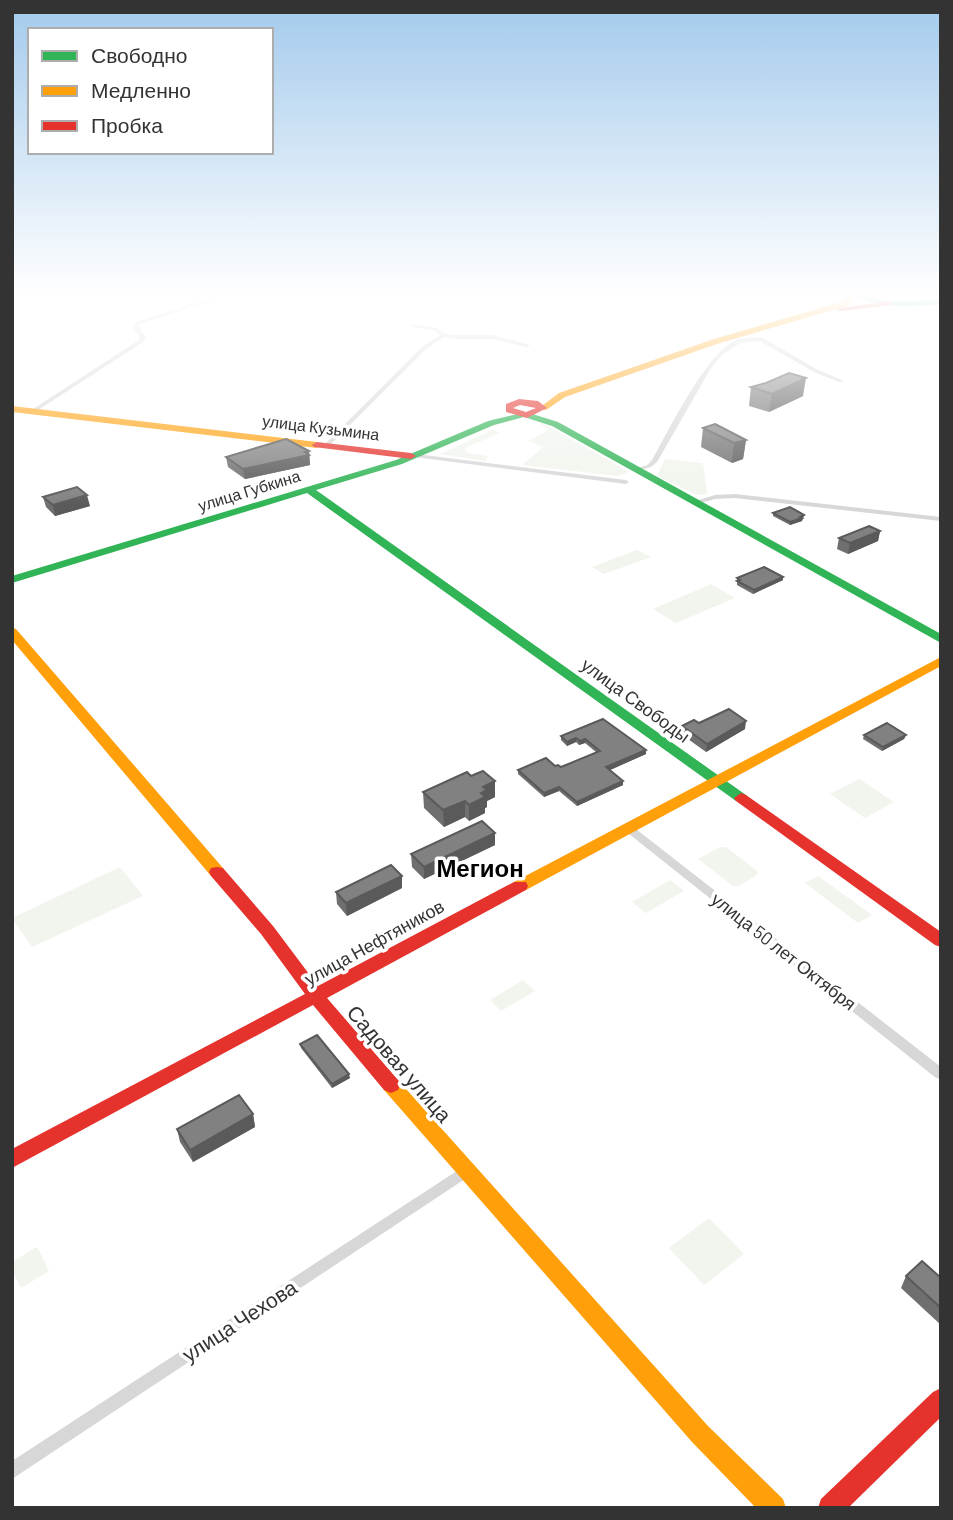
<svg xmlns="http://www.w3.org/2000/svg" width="953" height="1520" viewBox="0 0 953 1520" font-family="Barlow,sans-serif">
<rect width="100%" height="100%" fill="#fff"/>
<g fill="#f1f5ed">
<path d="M539 423H543L629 472 618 476 522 465 543 447 528 441 549 430Z"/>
<path d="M492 430 500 433 465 448 467 453 488 456 485 461 440 454Z"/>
<path d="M665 459 703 463 707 494 697 495 657 476Z"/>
<path d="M637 550 651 557 604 574 592 567Z"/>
<path d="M711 584 735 598 676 623 653 609Z"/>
<path d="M859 779 894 802 865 818 830 794Z"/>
<path d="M720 847H726L757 871V875L739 886H733L698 859Z"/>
<path d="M120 867 143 896 32 947 12 918Z"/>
<path d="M818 876 872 915 858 923 805 883Z"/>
<path d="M670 880 684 891 646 913 632 902Z"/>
<path d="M523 980 535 991 501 1011 490 1000Z"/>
<path d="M709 1218 744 1254 704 1285 669 1248Z"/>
<path d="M37 1247 49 1271 21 1288 12 1271V1262Z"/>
</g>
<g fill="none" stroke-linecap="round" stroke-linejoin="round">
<g fill="#d7d7d7" fill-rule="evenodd">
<path d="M226 293H234L140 324 139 327 146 337 143 342 35 412 30 411 139 340 140 337 133 327 136 322Z"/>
<path d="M413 324 437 328 445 334 455 335H492L530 345 527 347 492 339H455L444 337 426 349 328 447H324V445L422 347 440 335 433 330 411 327V325Z"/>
<path d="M761 337 818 370 844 381 839 382 814 372 760 341 740 343 722 355 711 368 657 462 651 467 636 471V469L647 465 652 460C669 431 708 348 739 339 745 337 754 338 761 337Z"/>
<path d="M416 454 626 480 629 482 626 484 414 457 413 456Z"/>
<path d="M735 494 941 517V521L735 498 715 499 696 504 692 502 715 495Z"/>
<path d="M628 825 632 826 941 1067V1079L936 1078 624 830 623 828 624 826Z"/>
<path d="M466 1165 471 1167 473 1171 471 1175 12 1479V1461Z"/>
</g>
<g fill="#30b455" fill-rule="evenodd">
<path d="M852 293H861L886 301 941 300V304C911 306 878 311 852 293Z"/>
<path d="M526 412 558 422 941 634V643L552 426 524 417 494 425 402 464 316 490 746 795 748 798 746 801H736L307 493 12 583V576L396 460 488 421Z"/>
</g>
<g fill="#ff9f0a" fill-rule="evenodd">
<path d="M850 293H857L847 306 720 343 565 397 546 410 539 408 559 393 714 339 841 302Z"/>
<path d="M12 406 317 442 322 445 317 448 12 412Z"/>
<path d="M12 628 16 629 223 868 225 872 223 876H211L12 640Z"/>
<path d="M941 657V666L526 890H514L512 886 514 882Z"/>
<path d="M391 1077 398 1080 708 1426 783 1499 786 1508H756L692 1442 384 1090 382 1085 384 1080Z"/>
</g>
<g fill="#e5322d" fill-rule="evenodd">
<path d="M889 301H892V305L840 311 836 309Z"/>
<path d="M519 399 538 401 547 408 527 418 506 412V404ZM520 405 536 408 526 412 513 408Z"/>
<path d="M317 442 411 453 416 456 411 459 314 447 312 445Z"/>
<path d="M741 793 746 795 941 932V947L935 945 736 801 734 798Z"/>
<path d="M217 867 223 868 273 926 318 986 514 882H526L528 886 526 890 327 998 398 1080 400 1085 398 1090 391 1093 384 1090 313 1005 12 1168V1149L305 994 261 934 211 876 209 872 211 868Z"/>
<path d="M941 1388V1417L848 1508H818L821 1499 933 1392Z"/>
</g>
</g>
<g fill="#6f6f6f">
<path d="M751 387 803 396 769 412 749 406Z"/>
<path d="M703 428 746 440 743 459 732 463 701 447Z"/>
<path d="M309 451 310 465 245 479 228 467 226 457Z"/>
<path d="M43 497 90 506 55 516 46 507Z"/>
<path d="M773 513 804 515 802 521 790 525 773 516Z"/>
<path d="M880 531 878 541 848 554 837 549 839 538Z"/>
<path d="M737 578 783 580 753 594 737 585Z"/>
<path d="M603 719 646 750V754L609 770 623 781V785L577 806 559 791 544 797 518 774V770L555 766 561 767 596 752 585 743 579 745 576 742 567 746 561 740V736Z"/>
<path d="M699 723 745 729 706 752 681 734 682 726Z"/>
<path d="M864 735H906L904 739 882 751 863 739Z"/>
<path d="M471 776 495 781V797L487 801V807L485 808V813L469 821 465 817 444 827 424 808 423 792Z"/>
<path d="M495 833V845L424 879 412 867 411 854Z"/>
<path d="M402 888 347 916 337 904 336 892Z"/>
<path d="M300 1044 350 1078 332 1088 301 1048Z"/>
<path d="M253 1114 255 1127 193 1162 180 1142 177 1129Z"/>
<path d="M906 1276 941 1278V1325L901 1288Z"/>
</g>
<g fill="#5a5a5a">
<path d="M806 378 803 396 769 412 772 394Z"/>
<path d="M746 440 743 459 732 463 734 443Z"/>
<path d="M309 451 310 465 245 479 243 469Z"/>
<path d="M87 495 90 506 55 516 53 505Z"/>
<path d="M804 515 802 521 790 525V522Z"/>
<path d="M880 531 878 541 848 554 850 543Z"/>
<path d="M783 577V580L753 594 754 590Z"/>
<path d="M746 721 745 729 706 752 707 744Z"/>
<path d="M906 735 904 739 882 751 883 747Z"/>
<path d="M576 738V742L567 746V742Z"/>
<path d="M585 739V743L579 745 580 741Z"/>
<path d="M646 750V754L606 772V767Z"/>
<path d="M495 781V797L487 801V807L485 808V813L469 821V805L483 787Z"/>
<path d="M623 781V785L577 806V802Z"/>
<path d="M559 787V791L544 797V793Z"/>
<path d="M465 801V817L444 827 443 810Z"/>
<path d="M495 833V845L424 879V867Z"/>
<path d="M402 876V888L347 916 346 903Z"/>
<path d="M349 1074 350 1078 332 1088V1084Z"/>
<path d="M253 1114 255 1127 193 1162 190 1150Z"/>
</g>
<g fill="#818181" stroke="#5a5a5a" stroke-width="2">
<path d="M789 373 806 378 772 394 751 387 766 383Z"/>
<path d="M715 424 746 440 734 443 703 428Z"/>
<path d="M286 439 309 451 305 452 309 455 243 469 226 457Z"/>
<path d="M77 487 87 495 53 505 43 497Z"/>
<path d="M790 507 804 515 800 517 802 518 790 522 773 513Z"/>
<path d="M869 526 880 531 850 543 839 538Z"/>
<path d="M764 567 783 577 754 590 737 581 740 580 737 578Z"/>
<path d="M729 709 746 721 707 744 682 726 694 720 699 723Z"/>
<path d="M603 719 646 750 606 767 623 781 577 802 559 787 544 793 518 770 546 758 555 766 558 765 561 767 600 751 585 739 580 741 576 738 567 742 561 736Z"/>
<path d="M887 723 906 735 883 747 864 735Z"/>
<path d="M483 771 495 781 483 787 487 790 481 793 485 797 469 805 465 801 443 810 423 792 467 772 471 776Z"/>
<path d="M482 821 495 833 424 867 411 854Z"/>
<path d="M391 865 402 876 346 903 336 892Z"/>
<path d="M317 1035 349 1074 332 1084 300 1044Z"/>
<path d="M239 1095 253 1114 190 1150 177 1129Z"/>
<path d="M922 1261 941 1278V1308L906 1276Z"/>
</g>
<linearGradient id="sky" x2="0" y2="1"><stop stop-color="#a3caec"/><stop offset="0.58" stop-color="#fff"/><stop offset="1" stop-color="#fff" stop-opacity="0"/></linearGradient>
<rect width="953" height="506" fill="url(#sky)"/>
<g text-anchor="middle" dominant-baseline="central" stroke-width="7" stroke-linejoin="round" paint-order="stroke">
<g font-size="16" fill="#333" stroke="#fff">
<text transform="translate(321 427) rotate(7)">улица Кузьмина</text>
<text transform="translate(249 490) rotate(-17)">улица Губкина</text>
</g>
<g font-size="18" fill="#333" stroke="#fff">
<text transform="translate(636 700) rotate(36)">улица Свободы</text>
<text transform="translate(374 942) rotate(-29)">улица Нефтяников</text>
<text transform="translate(784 951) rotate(38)">улица 50 лет Октября</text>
</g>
<g font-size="21" fill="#333" stroke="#fff">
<text transform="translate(400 1063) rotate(49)">Садовая улица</text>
<text transform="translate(239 1320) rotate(-33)">улица Чехова</text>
</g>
<g font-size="24" font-weight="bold" fill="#000" stroke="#fff">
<text x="480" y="867">Мегион</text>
</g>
</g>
<rect width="953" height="1520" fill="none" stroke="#333333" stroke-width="28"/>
<rect x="28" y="28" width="245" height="126" fill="#ffffff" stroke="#adadad" stroke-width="2"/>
<rect x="42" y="51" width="35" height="10" fill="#30b455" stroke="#adadad" stroke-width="2"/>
<text x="91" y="63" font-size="21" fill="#333333">Свободно</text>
<rect x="42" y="86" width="35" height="10" fill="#ff9f0a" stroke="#adadad" stroke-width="2"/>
<text x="91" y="98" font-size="21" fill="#333333">Медленно</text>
<rect x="42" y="121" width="35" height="10" fill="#e5322d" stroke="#adadad" stroke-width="2"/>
<text x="91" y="133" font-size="21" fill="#333333">Пробка</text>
</svg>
